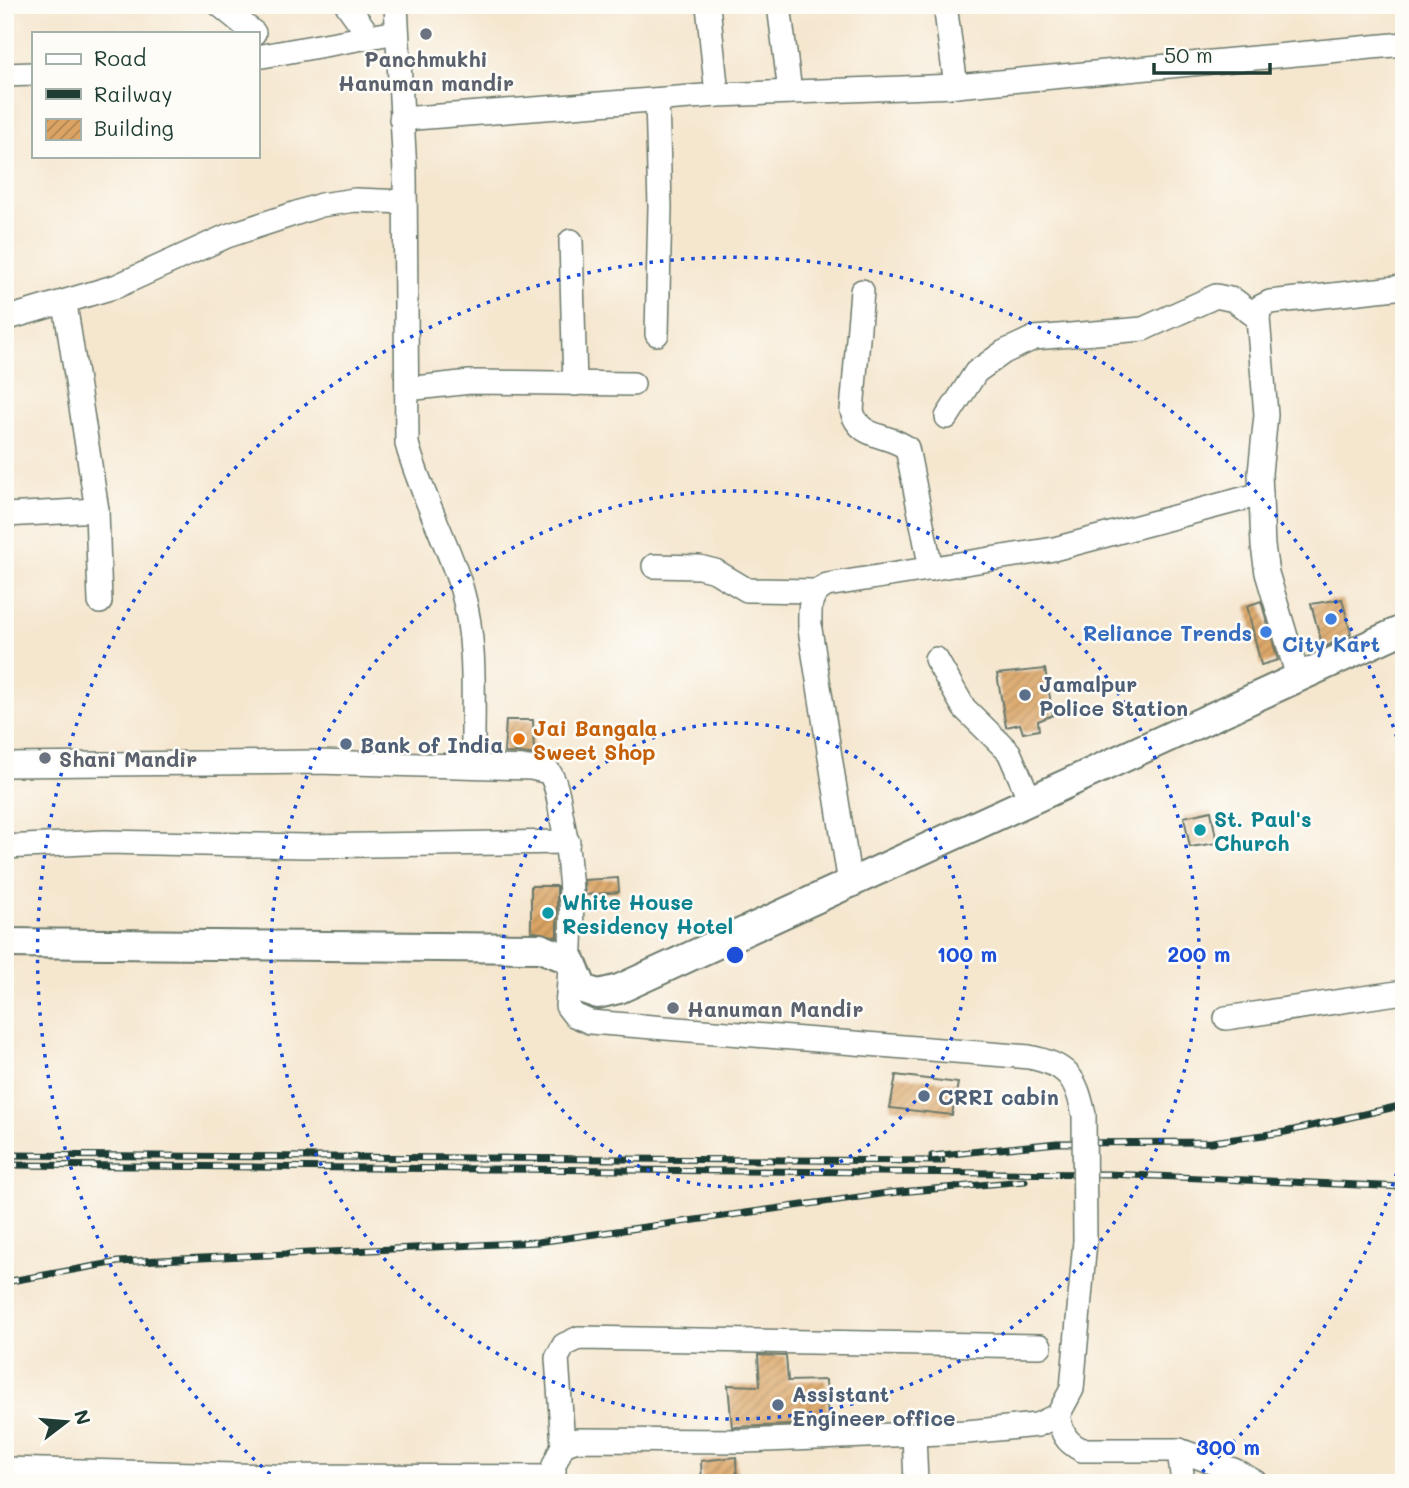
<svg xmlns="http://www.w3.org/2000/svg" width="1409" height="1488" viewBox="0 0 1409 1488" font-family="Mali,sans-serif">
<defs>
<pattern id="building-hatch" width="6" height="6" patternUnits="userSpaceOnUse" patternTransform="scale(1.75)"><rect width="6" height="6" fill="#dba464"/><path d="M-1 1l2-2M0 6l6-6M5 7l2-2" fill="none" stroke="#b18753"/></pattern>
</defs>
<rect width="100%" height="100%" fill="#fdfcf7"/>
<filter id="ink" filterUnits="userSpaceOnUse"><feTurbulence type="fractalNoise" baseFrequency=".0143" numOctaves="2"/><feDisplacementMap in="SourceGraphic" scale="14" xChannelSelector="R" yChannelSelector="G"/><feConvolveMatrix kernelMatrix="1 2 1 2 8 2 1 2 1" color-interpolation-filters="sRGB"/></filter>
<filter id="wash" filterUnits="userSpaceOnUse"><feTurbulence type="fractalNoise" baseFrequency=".00686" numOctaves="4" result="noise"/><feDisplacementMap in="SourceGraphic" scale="28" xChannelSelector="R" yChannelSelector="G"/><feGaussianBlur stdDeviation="1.57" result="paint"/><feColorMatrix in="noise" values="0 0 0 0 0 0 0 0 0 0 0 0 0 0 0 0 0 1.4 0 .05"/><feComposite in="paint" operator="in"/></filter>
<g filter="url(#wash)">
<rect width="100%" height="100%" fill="#f5e6ce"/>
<g id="blocks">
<g fill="url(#building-hatch)">
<path d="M1342 599 1351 634 1323 648 1311 604Z"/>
<path d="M1261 601 1278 660 1261 665 1247 606Z"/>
<path d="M1045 669 1053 715 1038 721 1039 730 1023 733 1020 724 1006 727 997 674Z"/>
<path d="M506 720H533L534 754 504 753Z"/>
<path d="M1211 811 1217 843 1190 847 1184 817Z"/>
<path d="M618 878 619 892 585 895 584 880Z"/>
<path d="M531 886H557V937L531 931Z"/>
<path d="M896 1075 958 1083 952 1115 890 1108Z"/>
<path d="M758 1355 786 1356 788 1381 826 1380 828 1424 732 1427 728 1385 760 1386Z"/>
<path d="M736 1457 737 1483H702L701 1461Z"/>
</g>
</g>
</g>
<g filter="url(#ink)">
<use href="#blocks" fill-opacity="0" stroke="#6a786a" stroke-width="2"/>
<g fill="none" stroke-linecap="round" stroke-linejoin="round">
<defs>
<g id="minor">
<path d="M220 5 254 33"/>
<path d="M347 5 370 37"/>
<path d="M396 5 405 172 407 444C421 495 447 540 462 590 478 646 472 708 473 766"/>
<path d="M708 5 717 95"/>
<path d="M779 5 790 92"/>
<path d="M945 5 956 86"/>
<path d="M257 57 397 32"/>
<path d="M5 75 33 74"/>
<path d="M401 119 717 95 956 86 1404 44"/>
<path d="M571 241 575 384"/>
<path d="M862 291 852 411C860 440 887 433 907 448L931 569"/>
<path d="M65 304 97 510 100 602"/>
<path d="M5 319 117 286 227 236 321 205 355 200 405 202"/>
<path d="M657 334 660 207 657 100"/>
<path d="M407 389 470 382 633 384"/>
<path d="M947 417 976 372 1004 352 1034 338 1143 329 1216 296 1234 300 1258 318"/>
<path d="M5 515 97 510"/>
<path d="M654 566 699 567 715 571 747 590 814 591"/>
<path d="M936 659 964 708 1009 752 1030 800"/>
<path d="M1298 677 1267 573 1263 546 1260 473 1266 415 1258 318 1260 307 1270 302 1404 287"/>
<path d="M5 765 317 762 531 768 549 772C557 784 559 800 561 813 575 878 573 942 567 1006L574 1015 590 1022 1029 1057C1068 1065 1076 1077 1084 1115"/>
<path d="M5 847 105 842 305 846 568 842"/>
<path d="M850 884 810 629C810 608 807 595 827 585L1054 549 1261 494"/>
<path d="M1226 1018 1404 992"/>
<path d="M1058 1415C1062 1433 1065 1442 1082 1450H1179L1236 1471 1257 1483"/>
<path d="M914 1434 916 1483"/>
<path d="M563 1445 557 1358 564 1345 579 1338 1040 1346"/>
<path d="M1179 1450 1183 1483"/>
<path d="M5 1469 272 1476 554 1477"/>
<path d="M554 1483V1465L563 1445 577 1440 744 1441 967 1432 1037 1425 1058 1415 1072 1389 1085 1241"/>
</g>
<path id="major" d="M5 943 540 948 571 960 583 989 598 994 619 989 1404 629"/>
</defs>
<use href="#minor" stroke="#6a786a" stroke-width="26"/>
<use href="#major" stroke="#6a786a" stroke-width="32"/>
<use href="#minor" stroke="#fff" stroke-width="23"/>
<use href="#major" stroke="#fff" stroke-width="28"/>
<defs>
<g id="rail">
<path d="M5 1155 942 1161"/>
<path d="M932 1156 1057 1143 1212 1142 1285 1132 1404 1105"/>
<path d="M5 1165 1108 1174 1404 1187"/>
<path d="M5 1282 118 1262 538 1242 888 1193 1025 1181"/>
</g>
</defs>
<use href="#rail" stroke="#1f3d34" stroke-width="7"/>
<use href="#rail" stroke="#fdfcf7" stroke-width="4.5" stroke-dasharray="13" stroke-linecap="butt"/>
<defs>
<path id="minor-bridge" d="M1084 1115 1085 1241"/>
</defs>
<use href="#minor-bridge" stroke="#6a786a" stroke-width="26" stroke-linecap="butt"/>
<use href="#minor-bridge" stroke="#fff" stroke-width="23"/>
</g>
</g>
<g fill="none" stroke="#1d4ed8" stroke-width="3.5" stroke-dasharray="3.5 7">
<circle cx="735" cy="955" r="232"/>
<circle cx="735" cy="955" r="464"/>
<path d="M1403 1153A697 697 0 0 1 1192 1481M278 1481A697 697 0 1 1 1403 757"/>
</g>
<g fill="#6b7280" stroke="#fdfcf7" stroke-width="2.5">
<circle cx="426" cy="34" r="7"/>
<circle cx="45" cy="758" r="7"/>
<circle cx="673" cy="1008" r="7"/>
</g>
<g fill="#3f7fe0" stroke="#fdfcf7" stroke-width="2.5">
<circle cx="1331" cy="619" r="7"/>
<circle cx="1266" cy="632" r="7"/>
</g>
<g fill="#5c6f8a" stroke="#fdfcf7" stroke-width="2.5">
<circle cx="1025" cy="695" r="7"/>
<circle cx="346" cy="744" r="7"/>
<circle cx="924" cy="1096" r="7"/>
<circle cx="778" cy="1405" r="7"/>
</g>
<circle fill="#e8710a" stroke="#fdfcf7" stroke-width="2.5" cx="519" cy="739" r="7"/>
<g fill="#0f9aa8" stroke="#fdfcf7" stroke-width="2.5">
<circle cx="1200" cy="830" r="7"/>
<circle cx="548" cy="913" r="7"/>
</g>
<g text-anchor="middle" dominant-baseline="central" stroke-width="5" stroke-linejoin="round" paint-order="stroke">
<g font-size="21" font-weight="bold" fill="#5b616d" stroke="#fdfcf7" text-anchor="start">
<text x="426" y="58" text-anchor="middle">Panchmukhi<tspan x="426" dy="24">Hanuman mandir</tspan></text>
<text x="59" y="758">Shani Mandir</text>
<text x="687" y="1008">Hanuman Mandir</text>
</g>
<g font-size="21" font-weight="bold" fill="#366cbe" stroke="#fdfcf7" text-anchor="end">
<text x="1252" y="632">Reliance Trends</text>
<text x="1331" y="643" text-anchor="middle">City Kart</text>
</g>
<g font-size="21" font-weight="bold" fill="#4e5e75" stroke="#fdfcf7" text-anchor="start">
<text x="1039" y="683">Jamalpur<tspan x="1039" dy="24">Police Station</tspan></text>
<text x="360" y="744">Bank of India</text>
<text x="938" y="1096">CRRI cabin</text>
<text x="792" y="1393">Assistant<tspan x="792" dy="24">Engineer office</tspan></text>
</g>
<g font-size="21" font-weight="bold" fill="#c56008" stroke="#fdfcf7" text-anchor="start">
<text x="533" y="727">Jai Bangala<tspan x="533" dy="24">Sweet Shop</tspan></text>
</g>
<g font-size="21" font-weight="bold" fill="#0d838f" stroke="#fdfcf7" text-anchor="start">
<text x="1214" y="818">St. Paul's<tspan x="1214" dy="24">Church</tspan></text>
<text x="562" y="901">White House<tspan x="562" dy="24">Residency Hotel</tspan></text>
</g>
</g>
<circle cx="735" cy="955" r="10" fill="#1d4ed8" stroke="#fdfcf7" stroke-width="3.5"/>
<g font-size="21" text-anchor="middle" font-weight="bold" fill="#1d4ed8" stroke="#fdfcf7" stroke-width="5" stroke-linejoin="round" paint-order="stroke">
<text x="967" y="962">100 m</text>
<text x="1199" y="962">200 m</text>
<text x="1228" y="1455">300 m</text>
</g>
<rect width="1409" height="1488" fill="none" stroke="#fdfcf7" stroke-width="28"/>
<rect x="32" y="32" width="228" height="126" fill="#fdfcf7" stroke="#a4b0a9" stroke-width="2"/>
<rect x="46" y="54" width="35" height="10" fill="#ffffff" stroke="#a4b0a9" stroke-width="2"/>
<text x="94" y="66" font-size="21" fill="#1f3d34">Road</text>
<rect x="46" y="89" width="35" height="10" fill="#1f3d34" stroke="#a4b0a9" stroke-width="2"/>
<text x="94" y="102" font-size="21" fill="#1f3d34">Railway</text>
<rect x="46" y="119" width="35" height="21" fill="url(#building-hatch)" stroke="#a4b0a9" stroke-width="2"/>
<text x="94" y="136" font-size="21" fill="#1f3d34">Building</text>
<g transform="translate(66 1422) rotate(74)" stroke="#fdfcf7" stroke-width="5" paint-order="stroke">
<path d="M0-5L12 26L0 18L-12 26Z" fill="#1f3d34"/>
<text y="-10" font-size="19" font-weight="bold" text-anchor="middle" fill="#1f3d34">N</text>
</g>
<path d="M1154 63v10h116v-10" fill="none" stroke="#1f3d34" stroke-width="3.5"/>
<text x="1164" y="63" font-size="21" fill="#1f3d34" stroke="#fdfcf7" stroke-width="5" paint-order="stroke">50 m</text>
</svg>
